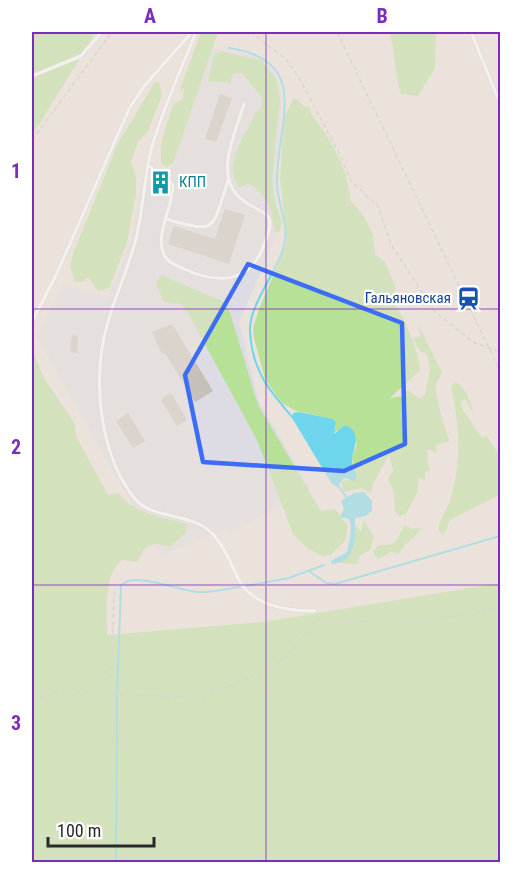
<svg xmlns="http://www.w3.org/2000/svg" width="532" height="894" viewBox="0 0 532 894" font-family="'Roboto Condensed',sans-serif">
<rect width="100%" height="100%" fill="#ebe3db"/>
<path fill="#dddbe3" d="M212 48 259 57 275 73 282 91 280 136 275 170 278 232 239 322 259 402 310 489 229 534 226 529 161 556 37 337 63 284 108 298 131 240 142 179 157 185 159 177 168 179Z"/>
<g fill="#b6e197">
<path d="M32 32H96L32 136Z"/>
<path d="M201 32H218L173 164 166 167 162 164C157 147 168 120 174 103L182 100 184 88 179 92Z"/>
<path d="M389 32H436L435 68 418 96 401 94C394 73 396 52 389 32Z"/>
<path d="M220 51 262 61 276 79 280 99 272 179 274 198 282 222 280 231 276 232 274 229C273 211 265 192 248 183L239 188C225 168 238 144 249 127 253 119 253 113 261 108L263 99 242 73 233 74 230 83 208 81 214 55Z"/>
<path d="M155 82H159L162 96 148 131 138 142 131 162 136 176V193L127 243 109 288 98 291 88 277 82 282H75L70 266 73 254 117 145Z"/>
<path d="M294 97 305 107 309 106 312 115C330 137 350 173 350 200L365 218 373 235 375 254 385 262 396 288 391 300C403 311 419 353 420 370L390 398 403 396 404 388 419 398 425 395 430 369 427 354 420 351 413 339 421 336 418 324 442 372C440 376 438 380 436 385 434 391 446 436 450 441L436 445V453L432 450H427L428 465 431 470 425 472V480L419 478 417 493 406 514 399 516 395 511 393 490 388 479 393 470 389 455 373 484 371 494 362 488 344 492 341 481 356 479 352 458 357 443 337 430 333 435 336 426 333 419 296 411 282 403 265 379 254 338 253 328 259 309 287 243 280 178 284 118Z"/>
<path d="M161 275 222 301 230 313 258 405 321 511 335 509 348 526 345 541 330 555 323 556 308 549 293 534 257 440 188 313 181 304 164 302 156 284Z"/>
<path d="M32 349 44 378 75 424 76 436 108 495 119 493C135 515 163 517 187 524L186 533 169 547C161 543 147 542 142 553 140 556 140 559 138 562L122 560C103 575 107 613 107 635L263 622 500 583V862H32Z"/>
<path d="M455 382C466 387 471 401 473 413L466 400 461 401V407L482 438 487 436 500 456V495L450 520 443 536 438 529C441 516 449 506 452 494 462 457 459 423 451 387Z"/>
<path d="M364 520 374 537 370 550 360 555 357 564 339 563 352 552 356 525 361 532Z"/>
<path d="M405 525 412 529 422 527 413 539 405 544 399 554 391 552 378 559 373 552 379 545C399 546 395 540 405 525Z"/>
</g>
<g fill="#6ed5ec">
<path d="M299 412 333 419 336 423 334 434 345 425C362 431 354 447 352 459 351 468 359 472 355 481L344 478 337 487 332 484 292 418 293 413Z"/>
<path d="M364 492 372 501V511L366 516 355 518C356 538 357 562 332 564L331 561 347 552C349 542 353 528 349 519L340 517 344 509 341 501 354 493Z"/>
</g>
<g fill="none" stroke-linecap="round" stroke-linejoin="round">
<g stroke="#6ed5ec" stroke-width="2">
<path d="M229 48C314 61 276 124 277 183 277 204 290 226 284 246 277 272 249 305 250 331 252 371 269 390 293 418"/>
<path d="M338 485 348 500"/>
<path d="M309 571 326 583 335 584 500 536"/>
<path d="M246 586 289 578 324 565"/>
<path d="M116 862 117 695 121 585C137 571 178 591 198 592 212 593 226 589 240 587"/>
</g>
</g>
<g fill="#c6c0ba">
<path d="M220 94 232 98 216 142 205 139Z"/>
<path d="M225 209 245 215 229 264 168 244 174 226 215 239Z"/>
<path d="M172 324 213 391 195 402 165 353 162 354 152 332Z"/>
<path d="M72 335 78 336 77 353 70 352Z"/>
<path d="M168 394H172L187 420 177 426 161 400Z"/>
<path d="M128 413 145 441 133 448 116 421Z"/>
</g>
<g fill="none" stroke-linecap="round" stroke-linejoin="round">
<defs>
<g id="lane">
<path d="M196 32C181 70 162 110 151 150 144 179 143 210 136 239 128 269 115 296 107 325 92 379 99 454 135 499 151 519 190 512 212 533 224 546 231 564 239 580 253 606 288 611 315 611"/>
<path d="M471 32 500 103"/>
<path d="M32 76 81 56 102 32"/>
<path d="M149 166 164 175 173 185C173 206 156 232 163 252 166 262 175 265 184 269 219 285 252 283 265 242 268 233 273 224 268 216 258 208 246 205 237 195 215 172 237 129 244 104"/>
<path d="M166 219C219 234 211 230 228 181"/>
<path d="M32 322 58 271 129 109 145 85 192 32"/>
</g>
</defs>
<use href="#lane" stroke="#d0d5e2" stroke-width="4.5"/>
<g stroke="#c3c3c3" stroke-width="1.5" stroke-dasharray="4.5 3" stroke-linecap="butt">
<path d="M250 32 286 59 298 76 340 155 351 181 378 206 391 244 434 311 473 342 500 352"/>
<path d="M337 32 500 371"/>
<path d="M32 140 112 32"/>
<path d="M114 591 111 694 201 698 273 667 289 653 315 621H426L500 608"/>
<path d="M32 700 68 690 110 694"/>
</g>
<use href="#lane" stroke="#fff" stroke-width="3"/>
</g>
<path d="M0 0H532V894H0ZM248 264 402 323 405 444 344 471 203 462 185 375Z" fill="#ebe3db" fill-opacity=".55" fill-rule="evenodd"/>
<path fill="none" stroke="#3c6df7" stroke-width="4.5" stroke-linejoin="round" d="M248 264 402 323 405 444 344 471 203 462 185 375Z"/>
<path fill="none" stroke="#7b2cbf" stroke-width="1.5" stroke-opacity="0.55" d="M266 32V862M32 309H500M32 585H500"/>
<defs>
<symbol id="building-bare" viewBox="-9 -9 18 18"><path d="M-4-6H4V6H1V3H-1V6H-4ZM-2.5-4.3h1.7v1.8h-1.7ZM.8-4.3h1.7v1.8H.8ZM-2.5-1h1.7V.8h-1.7ZM.8-1h1.7V.8H.8Z" fill="#0f9aa8" stroke="#fff" stroke-width="2.5" paint-order="stroke"/></symbol>
<symbol id="station-bare" viewBox="-9 -9 18 18"><path d="M-3-6H3Q5-6 5-4V2Q5 4 3 4L4.5 6H3L1.5 4h-3L-3 6H-4.5L-3 4Q-5 4-5 2V-4Q-5-6-3-6ZM-3.5-4v3h7v-3ZM-3.5 1v1.5H-2V1ZM2 1v1.5H3.5V1Z" fill="#1a4fb4" stroke="#fff" stroke-width="2.5" paint-order="stroke"/></symbol>
</defs>
<g fill-rule="evenodd">
<use href="#building-bare" x="144" y="166" width="33" height="33"/>
<use href="#station-bare" x="452" y="282" width="33" height="33"/>
</g>
<g text-anchor="middle" dominant-baseline="central" stroke-width="4.5" stroke-linejoin="round" paint-order="stroke">
<g font-size="15" fill="#0d838f" stroke="#fff" text-anchor="start">
<text x="179" y="182">КПП</text>
</g>
<g font-size="15" fill="#164399" stroke="#fff" text-anchor="end">
<text x="451" y="298">Гальяновская</text>
</g>
</g>
<rect width="532" height="894" fill="none" stroke="#ffffff" stroke-width="66"/>
<path d="M48 837v9h106v-9" fill="none" stroke="#292929" stroke-width="3"/>
<text x="57" y="837" font-size="18" fill="#292929" stroke="#ffffff" stroke-width="4.5" paint-order="stroke">100 m</text>
<rect x="33" y="33" width="466" height="828" fill="none" stroke="#7b2cbf" stroke-width="2"/>
<g font-size="20" text-anchor="middle" font-weight="bold" fill="#7b2cbf">
<text x="150" y="23">A</text>
<text x="382" y="23">B</text>
<text x="16" y="178">1</text>
<text x="16" y="454">2</text>
<text x="16" y="730">3</text>
</g>
</svg>
